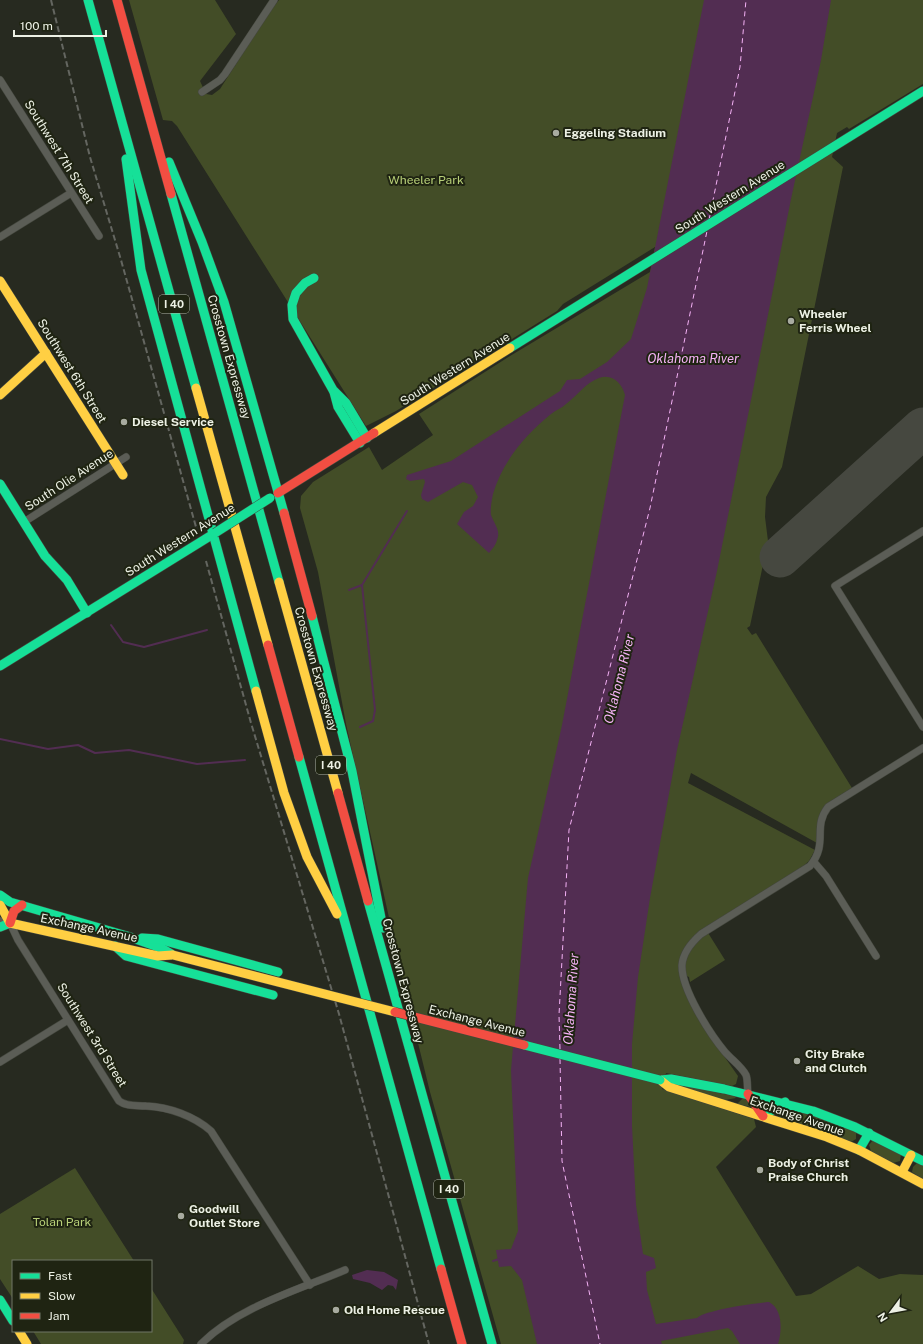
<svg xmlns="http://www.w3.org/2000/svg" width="923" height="1344" viewBox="0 0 923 1344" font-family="'Public Sans',sans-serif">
<rect width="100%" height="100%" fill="#272a20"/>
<g fill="#434d27">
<path d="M129 0H215L236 34 200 81 206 94 212 95 220 89 270 11 279 0H923V84L849 129 847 127 837 133 832 157 843 167 782 467 766 497 765 517 768 541 750 626 747 628 752 635 756 633 852 788C823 806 816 806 817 843L691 773 688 783 815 850 809 861 801 868 705 928 725 960 690 982 689 977 680 973 712 1039 738 1076 736 1084 732 1086 666 1073 662 1089 754 1119 756 1127 716 1167 796 1296 811 1294 858 1266 879 1279 900 1274 923 1275V1344H501L430 1092 406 994 346 724 318 572 300 508 301 496 313 482 369 447 382 470 433 435 419 414 510 356 650 272 655 247 563 304 557 311 396 411 366 426 177 126 172 121 163 120Z"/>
<path d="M686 1086 734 1096 736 1098 725 1100 685 1088Z"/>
<path d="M743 1098 747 1099 751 1107 737 1104Z"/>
<path d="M793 1110 827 1120 856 1132V1139L851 1142 778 1116 780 1113Z"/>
<path d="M873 1140 901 1154 900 1161 893 1163 871 1151 869 1145Z"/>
<path d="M917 1163 923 1166V1179L912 1172 913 1167Z"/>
<path d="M75 1168 134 1261H13V1299L0 1279V1214Z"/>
<path d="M151 1288 184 1340 183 1344H41L33 1331H151Z"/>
</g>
<g fill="#522d52">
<path d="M704 0H831L821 60 791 199 717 571 677 750 650 898 638 977 632 1044V1126L636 1205 643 1254 654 1258 656 1268 646 1272 647 1290 656 1324 697 1318C705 1310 756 1303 769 1302 783 1309 782 1331 778 1344H740L732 1331 728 1328 661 1341 662 1344H537L522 1280 511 1266 499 1267 496 1250 511 1249 518 1231 511 1070 528 878 562 725 625 395C622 383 612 373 599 378 584 384 578 395 566 404 562 408 556 410 551 414 526 434 502 462 493 494 492 499 490 510 491 515 494 524 501 530 497 540 496 545 492 549 489 553L457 524 464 512 473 506 478 497 472 485 463 482 428 502 422 499 421 495 425 482 424 479 410 481 406 479 407 475 451 461 560 391 567 380 580 379 607 362 631 339 647 288Z"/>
<path d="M367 1270 384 1272 398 1280 396 1290 393 1286 388 1285 382 1290 370 1283 353 1279 352 1275Z"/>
</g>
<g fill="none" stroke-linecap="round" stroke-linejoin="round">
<g stroke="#522d52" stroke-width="2">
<path d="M349 590 362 585 407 511"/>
<path d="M111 625 123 642 144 647 207 630"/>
<path d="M360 727 373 721 375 710 362 585"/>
<path d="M0 739 48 749 78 745 95 753 129 750 197 764 245 760"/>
<path d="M493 1261 499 1259"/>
</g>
<g stroke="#f5b2f6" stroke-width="1" stroke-dasharray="5 4" stroke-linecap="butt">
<path d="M709 220 740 67 746 0"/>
<path d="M560 1049 559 1015 569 830 650 508 707 231"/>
<path d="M560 1059 562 1161 600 1344"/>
</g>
<path stroke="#464840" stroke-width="41" d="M780 557 923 428"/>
<defs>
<g id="street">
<path d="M0 80 99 236"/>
<path d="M202 92 220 80 225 74 274 0"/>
<path d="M0 237 71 193"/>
<path d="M24 522 126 457"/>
<path d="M923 531 835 586 923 727"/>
<path d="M814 862 826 876 876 956"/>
<path d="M0 921 10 923 18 940 119 1101C127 1107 136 1105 146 1106 169 1107 194 1116 211 1131L310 1285"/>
<path d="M0 1062 68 1020"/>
<path d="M748 1094C747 1088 748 1080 746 1075 742 1067 731 1059 725 1052 710 1034 681 989 682 965 683 952 692 942 701 934L810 866C829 843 812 828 828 807L923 748"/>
<path d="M201 1344C238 1307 298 1290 345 1270"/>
</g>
<g id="fast">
<path d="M88 0 196 388"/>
<path d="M126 159 141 270 256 691"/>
<path d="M169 162 202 242 224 302 284 513"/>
<path d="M171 194 279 582"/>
<path d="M314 278 305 283 296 293 292 305 293 319 333 390 346 403 367 438"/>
<path d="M510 348 923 91"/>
<path d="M334 392 338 407 360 443"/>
<path d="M0 484 45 556 67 580 87 613"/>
<path d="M312 616 352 771 383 928"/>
<path d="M0 666 215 533"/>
<path d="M299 757 441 1269"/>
<path d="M0 895 10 902 127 936 161 948 173 955"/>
<path d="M368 901 492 1344"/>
<path d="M0 927 10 923"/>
<path d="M142 938 158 939 278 972"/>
<path d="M115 946 126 956 273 995"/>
<path d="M660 1080 671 1079 724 1089 813 1111 855 1127 923 1161"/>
<path d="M763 1116 785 1102"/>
<path d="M859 1150 869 1133"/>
<path d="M0 1300 13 1321"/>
</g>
<g id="slow">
<path d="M0 281 123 475"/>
<path d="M196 388 268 645"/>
<path d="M0 395 46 353"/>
<path d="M374 433 510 348"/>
<path d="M279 582 338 793"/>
<path d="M256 691 284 793 307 857 337 914"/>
<path d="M0 905 10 923"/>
<path d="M10 923 158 956 172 955"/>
<path d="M660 1080 669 1087 827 1137 859 1150 923 1184"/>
<path d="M902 1172 911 1155"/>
<path d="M19 1331 27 1344"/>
</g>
<g id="jam">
<path d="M117 0 171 194"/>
<path d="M278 493 374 433"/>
<path d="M284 513 312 616"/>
<path d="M268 645 299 757"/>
<path d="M338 793 368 901"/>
<path d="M10 923 14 911 22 905"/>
<path d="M748 1094 763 1116"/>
<path d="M441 1269 462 1344"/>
</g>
</defs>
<use href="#street" stroke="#44473e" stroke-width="8"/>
<use href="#fast" stroke="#44473e" stroke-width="10"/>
<use href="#slow" stroke="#44473e" stroke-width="10"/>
<use href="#jam" stroke="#44473e" stroke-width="10"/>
<use href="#street" stroke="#5b5d56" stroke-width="7"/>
<use href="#fast" stroke="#16e098" stroke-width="9"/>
<use href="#slow" stroke="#ffcf43" stroke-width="9"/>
<use href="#jam" stroke="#f24e42" stroke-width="9"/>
<g stroke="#646660" stroke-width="2" stroke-dasharray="6 3" stroke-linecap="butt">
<path d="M51 0 90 157 121 260 196 527"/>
<path d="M206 561 251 723 339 1014 429 1344"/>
</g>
<defs>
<g id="fast-bridge">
<path d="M215 533 270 498"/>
<path d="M524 1045 660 1080"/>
</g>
<path id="slow-bridge" d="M173 955 395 1012"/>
<path id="jam-bridge" d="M395 1012 524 1045"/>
</defs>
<use href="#fast-bridge" stroke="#44473e" stroke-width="10" stroke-linecap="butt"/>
<use href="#slow-bridge" stroke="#44473e" stroke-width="10" stroke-linecap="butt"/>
<use href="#jam-bridge" stroke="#44473e" stroke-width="10" stroke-linecap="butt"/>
<use href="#fast-bridge" stroke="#16e098" stroke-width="9"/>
<use href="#slow-bridge" stroke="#ffcf43" stroke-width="9"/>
<use href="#jam-bridge" stroke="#f24e42" stroke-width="9"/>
</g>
<g fill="#a8aba0" stroke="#1f2412" stroke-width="1.5">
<circle cx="556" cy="133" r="4"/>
<circle cx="791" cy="321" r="4"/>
<circle cx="124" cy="422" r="4"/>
<circle cx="797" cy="1061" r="4"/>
<circle cx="760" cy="1170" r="4"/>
<circle cx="181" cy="1216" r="4"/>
<circle cx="336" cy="1310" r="4"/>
</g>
<g text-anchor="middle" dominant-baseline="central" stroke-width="4" stroke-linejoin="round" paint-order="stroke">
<g fill="#1f2412" stroke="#afb4a6" stroke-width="1">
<rect x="159" y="295" width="30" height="18" rx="3"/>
<rect x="316" y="756" width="30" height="18" rx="3"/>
<rect x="434" y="1180" width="30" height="18" rx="3"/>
</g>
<g font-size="11" font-weight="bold" fill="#edf1e5">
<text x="174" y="304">I 40</text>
<text x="331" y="765">I 40</text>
<text x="449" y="1189">I 40</text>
</g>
<g font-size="12" font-weight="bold" fill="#edf1e5" stroke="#1f2412" text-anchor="start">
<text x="564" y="133">Eggeling Stadium</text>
<text x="799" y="314">Wheeler<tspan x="799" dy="14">Ferris Wheel</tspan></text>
<text x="132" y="422">Diesel Service</text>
<text x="805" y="1054">City Brake<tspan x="805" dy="14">and Clutch</tspan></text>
<text x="768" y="1163">Body of Christ<tspan x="768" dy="14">Praise Church</tspan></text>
<text x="189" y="1209">Goodwill<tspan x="189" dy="14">Outlet Store</tspan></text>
<text x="344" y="1310">Old Home Rescue</text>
</g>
<g font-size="12" fill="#edf1e5" stroke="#1f2412">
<text transform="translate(59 152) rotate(58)">Southwest 7th Street</text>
<text transform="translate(730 197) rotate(-32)">South Western Avenue</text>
<text transform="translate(229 357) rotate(74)">Crosstown Expressway</text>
<text transform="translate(455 369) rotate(-32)">South Western Avenue</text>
<text transform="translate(72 371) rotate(58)">Southwest 6th Street</text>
<text transform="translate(69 480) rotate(-33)">South Olie Avenue</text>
<text transform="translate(180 540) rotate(-32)">South Western Avenue</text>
<text transform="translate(316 669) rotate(74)">Crosstown Expressway</text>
<text transform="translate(89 928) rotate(12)">Exchange Avenue</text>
<text transform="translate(403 981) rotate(75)">Crosstown Expressway</text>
<text transform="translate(477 1021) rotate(14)">Exchange Avenue</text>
<text transform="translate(92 1035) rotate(58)">Southwest 3rd Street</text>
<text transform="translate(797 1116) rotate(19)">Exchange Avenue</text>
</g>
<g font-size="12" fill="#b8d078" stroke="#1f2412">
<text x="426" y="180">Wheeler Park</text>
<text x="62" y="1222">Tolan Park</text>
</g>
<g font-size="13" font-style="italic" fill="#f5b2f6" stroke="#1f2412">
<text x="693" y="358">Oklahoma River</text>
<text transform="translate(619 679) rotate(-76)">Oklahoma River</text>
<text transform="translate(571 999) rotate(-86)">Oklahoma River</text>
</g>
</g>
<rect x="12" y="1260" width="140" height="72" fill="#1f2412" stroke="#717666"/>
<rect x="20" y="1273" width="20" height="6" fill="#16e098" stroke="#717666"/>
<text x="48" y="1280" font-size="12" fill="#edf1e5">Fast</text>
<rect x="20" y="1293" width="20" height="6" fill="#ffcf43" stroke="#717666"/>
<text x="48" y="1300" font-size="12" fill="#edf1e5">Slow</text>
<rect x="20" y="1313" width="20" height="6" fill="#f24e42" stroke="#717666"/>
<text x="48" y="1320" font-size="12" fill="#edf1e5">Jam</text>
<g transform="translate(891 1312) rotate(238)" stroke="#1f2412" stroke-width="3" paint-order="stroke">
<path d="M0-3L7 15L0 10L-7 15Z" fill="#edf1e5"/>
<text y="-6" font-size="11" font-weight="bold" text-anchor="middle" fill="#edf1e5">N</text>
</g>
<path d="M14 30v6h92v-6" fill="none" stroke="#edf1e5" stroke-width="2"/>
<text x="20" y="30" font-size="12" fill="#edf1e5" stroke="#1f2412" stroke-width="3" paint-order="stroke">100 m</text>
</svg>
